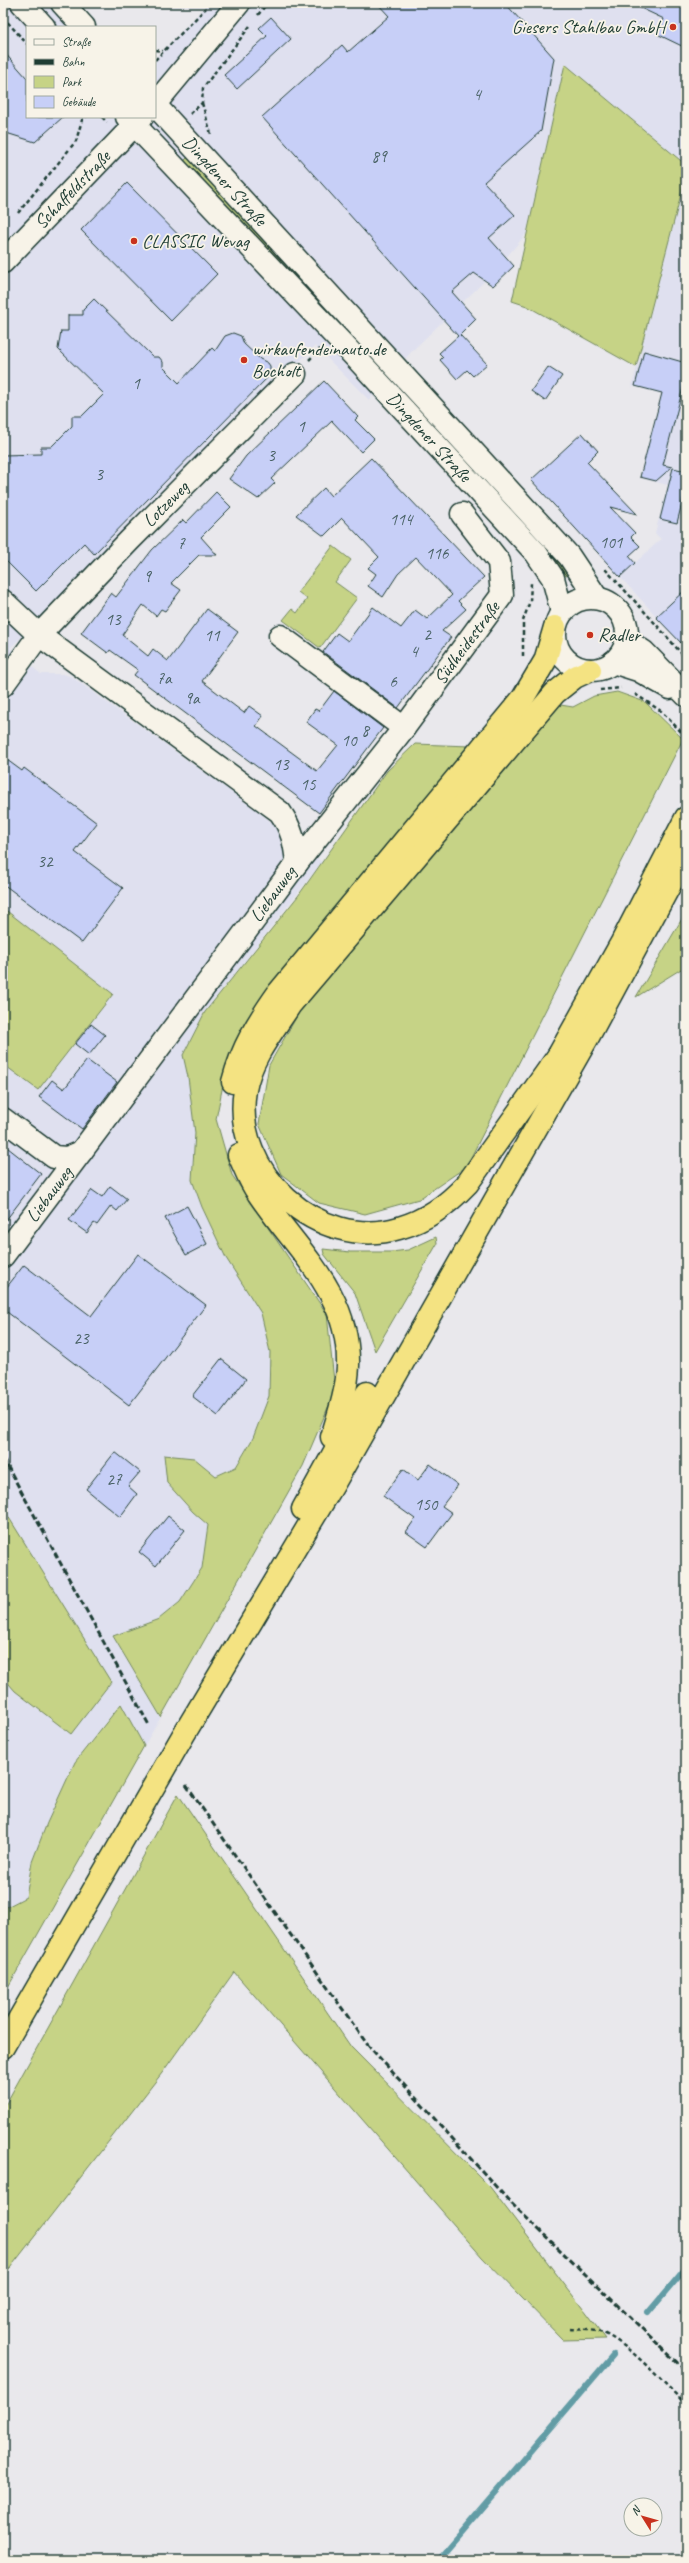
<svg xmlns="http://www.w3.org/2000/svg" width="689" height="2563" viewBox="0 0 689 2563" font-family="Caveat,sans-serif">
<rect width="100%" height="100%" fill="#e9e8ec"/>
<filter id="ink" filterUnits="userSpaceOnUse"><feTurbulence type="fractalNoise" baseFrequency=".025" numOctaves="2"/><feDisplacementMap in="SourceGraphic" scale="8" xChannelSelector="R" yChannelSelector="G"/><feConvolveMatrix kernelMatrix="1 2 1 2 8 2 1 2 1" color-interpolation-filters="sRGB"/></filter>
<g filter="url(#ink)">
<g fill="#dfe0ef">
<path d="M3 3H56L78 27H27V117H155V59L209 3H686V165L565 64 527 233 492 274 413 350 369 400 315 346 61 600 10 648 41 674H63L72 677 252 807 322 862 205 1012 183 1055 188 1077 195 1133 192 1180 202 1207 226 1258 261 1313 270 1352V1396L253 1438 236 1467 216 1476 194 1458 193 1512 208 1525 202 1568 180 1602 159 1619 113 1636 161 1717 144 1746 120 1704 75 1762 47 1823 32 1862 26 1897 3 1909Z"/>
<path d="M686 175V648L620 577 661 539 655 533 668 485 640 478 661 394 632 386Z"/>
</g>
<g fill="#c6d386" stroke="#72885d">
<path d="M565 64 686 165V175L636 367 527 306 512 301Z"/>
<path d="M188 157 320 302 344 324 573 573 566 576 554 557 182 163Z"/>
<path d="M333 546 351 560 335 582 357 598 320 648 283 620 292 609 297 613 307 599 298 592Z"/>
<path d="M617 692 645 702 683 739 466 1167 419 1199 365 1214 319 1203 281 1174 259 1124 269 1065 309 995 554 704 573 707 594 696Z"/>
<path d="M415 744 470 746 226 1070 216 1119 232 1175 327 1314 335 1391 303 1466 161 1717 113 1636 159 1619 180 1602 202 1568 208 1525 193 1512 167 1483 164 1455 194 1458 216 1476 236 1467 253 1438 269 1396 270 1352 261 1313 226 1258 202 1207 192 1180 195 1133 188 1077 183 1055 205 1012 298 896 387 771Z"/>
<path d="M3 908 113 994 38 1090 3 1064Z"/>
<path d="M686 912V966L636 997Z"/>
<path d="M436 1237 437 1244 375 1351 355 1293 324 1254 323 1249 350 1252H391L408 1250Z"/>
<path d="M3 1508 111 1682 71 1734 15 1691 3 1677Z"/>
<path d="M121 1704 144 1746 3 1996V1909L26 1897 32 1862 47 1823 75 1762Z"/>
<path d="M178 1794 351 2047 490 2187 606 2339 563 2340 482 2257 234 1972 162 2073 3 2277V2109Z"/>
</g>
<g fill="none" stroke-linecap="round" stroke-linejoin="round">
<g stroke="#629ca5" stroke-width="6">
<path d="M648 2313 686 2268"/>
<path d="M438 2560 613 2355"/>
</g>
</g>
<g fill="#c7cff7" stroke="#1f3d34">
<path d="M377 3H505L554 58 541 131 484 182 515 215 489 238 514 266 493 286 474 273 452 292 476 319 460 335 487 364 473 376 467 370 457 379 440 360 443 357 439 353 458 336 262 117 342 45 348 52 389 16Z"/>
<path d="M630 3H686V48L657 34 664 19Z"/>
<path d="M271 17 291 39 237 89 224 75 267 36 259 28Z"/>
<path d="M3 51 27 78V117H63L35 142 3 132Z"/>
<path d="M127 183 217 274 171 321 81 230Z"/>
<path d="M94 299 153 357H159L163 362V367L179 383 212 348 215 351 225 336 233 333 241 336 244 344 260 359 268 363 270 366V375L94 554 84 543 36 591 3 558V455L41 454V447H51L72 426V416H82L104 394 58 349 61 331H68V315H83V310Z"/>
<path d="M644 351 686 363V376L663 465 672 467 656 481 640 477 662 393 635 386Z"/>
<path d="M548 367 562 376 545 401 531 391Z"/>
<path d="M324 381 358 417 355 420 374 439 361 452 332 421 271 479 275 483 258 499 229 479 246 456Z"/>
<path d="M582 433 598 451 587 462 637 514 610 507 635 533 631 537 640 546 629 556 635 563 620 577 531 480Z"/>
<path d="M371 458 484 577 458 601 466 609 442 631 451 637 398 708 323 652 337 633 348 641 373 607 401 628 415 610 427 619 452 595 416 557 398 574 383 597 368 586 376 574 368 568 379 557 342 518 324 536 296 515 324 488 331 496Z"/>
<path d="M673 468 686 471V487L677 523 660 519Z"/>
<path d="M216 492 231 507 201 537 217 555H199L171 583 181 590 165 611 161 609 156 616 143 605 122 635 148 656 153 649 168 661 207 609 238 632 202 681 244 713 249 706 263 716 256 726 317 771 338 745 306 722 315 709 319 711 334 691 383 728 319 813 134 675 138 670 110 650 108 653 81 633 111 593 116 597 152 550 183 520 186 523Z"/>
<path d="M686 589V648L656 617Z"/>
<path d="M3 757 22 771 24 768 97 823 75 852 123 888 82 943 3 884Z"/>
<path d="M91 1024 105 1035 89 1055 75 1044Z"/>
<path d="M87 1060 117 1082 82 1129 39 1097 52 1080 64 1089Z"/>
<path d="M3 1144 41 1174 3 1224Z"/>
<path d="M110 1186 127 1199 117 1211 111 1206 97 1225 94 1223 87 1233 69 1220 92 1190 102 1197Z"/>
<path d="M187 1206 207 1244 186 1255 165 1218Z"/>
<path d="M138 1254 206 1305 129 1405 3 1309V1292L24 1265 91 1316Z"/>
<path d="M221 1359 246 1379 218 1416 192 1396Z"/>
<path d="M115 1452 140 1472 128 1486 137 1494 120 1517 86 1489Z"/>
<path d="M430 1464 458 1485 442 1506 452 1513 427 1547 406 1532 415 1519 383 1496 403 1469 418 1480Z"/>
<path d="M168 1516 185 1530 156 1566 139 1552Z"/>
</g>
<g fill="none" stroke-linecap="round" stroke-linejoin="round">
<defs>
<g id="minor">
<path d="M155 104 239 3"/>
<path id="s1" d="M3 262 142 117"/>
<path d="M3 601 39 635 280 812C292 829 295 843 297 863L81 1152 67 1158 54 1157 3 1119"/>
<path d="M280 636 404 728"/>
<path id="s2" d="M3 685 39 635 129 541 295 374"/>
<path id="s3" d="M297 863 404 728 502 595 499 562 462 514"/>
<path id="s4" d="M3 1256 81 1152"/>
</g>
<g id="secondary">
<path d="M22 3 44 27"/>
<path d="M62 3 84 27"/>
<path id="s5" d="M155 105 569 556 597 598"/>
<path id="s6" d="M127 117 358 360 536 553 553 578 562 612"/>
<circle cx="591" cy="634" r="36"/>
<path d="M626 640 644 652 686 695"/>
<path d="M613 662 638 670 670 688"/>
</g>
<g id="trunk">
<path d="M559 1055 467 1184C447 1205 427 1220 399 1228 319 1252 231 1173 245 1090 250 1059 273 1031 290 1005L555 693 575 677 590 670"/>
<path d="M552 1067 622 942 686 818"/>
<path d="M233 1082C242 1047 259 1020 279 992L523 698 545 661 555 627"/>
<path d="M239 1155C245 1168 250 1182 258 1193 296 1250 350 1292 348 1366 347 1391 339 1414 332 1437"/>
<path d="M303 1509 367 1393"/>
<path d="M3 2047 184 1734 333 1485 588 1037 686 855"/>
</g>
</defs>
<use href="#minor" stroke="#1f3d34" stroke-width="25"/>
<use href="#secondary" stroke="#1f3d34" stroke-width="25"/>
<use href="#trunk" stroke="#1f3d34" stroke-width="25"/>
<g stroke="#1f3d34" stroke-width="2.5" stroke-dasharray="4 3" stroke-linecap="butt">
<path d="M258 15 267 3"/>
<path d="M3 17 27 44"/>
<path d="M155 50 163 51"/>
<path d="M155 60 206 8"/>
<path d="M202 103 211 134"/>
<path d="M190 114 202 103 203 88 250 26"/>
<path d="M102 117 107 122"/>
<path d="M18 213 76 141 82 120 86 117"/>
<path d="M309 360 320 349"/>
<path d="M605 569C633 599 660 628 686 659"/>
<path d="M523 656V621L530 601 531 583"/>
<path d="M600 690 621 688"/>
<path d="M635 694 661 711 686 737"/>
<path d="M570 2329C582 2330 598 2329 609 2336 636 2351 663 2383 686 2404"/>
</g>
<use href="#minor" stroke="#f7f3e8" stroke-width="22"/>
<use href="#secondary" stroke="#f7f3e8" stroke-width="22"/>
<use href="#trunk" stroke="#f4e382" stroke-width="22"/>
<g stroke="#1f3d34" stroke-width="3" stroke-dasharray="6 3" stroke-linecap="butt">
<path d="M3 1458 149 1725"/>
<path d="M186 1785 367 2044 509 2201 686 2371"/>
</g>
</g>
</g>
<g fill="#c8321e" stroke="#f7f3e8" stroke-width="1.5">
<circle cx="673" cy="27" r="4"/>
<circle cx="134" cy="241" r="4"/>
<circle cx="244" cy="360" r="4"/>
<circle cx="590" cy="635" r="4"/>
</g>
<g text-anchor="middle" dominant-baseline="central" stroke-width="3.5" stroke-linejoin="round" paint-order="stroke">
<g font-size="17" fill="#496265">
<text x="477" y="94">4</text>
<text x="379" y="156">89</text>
<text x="136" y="383">1</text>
<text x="301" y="426">1</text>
<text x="271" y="455">3</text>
<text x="99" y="474">3</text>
<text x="401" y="519">114</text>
<text x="611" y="542">101</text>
<text x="181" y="543">7</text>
<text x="437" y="553">116</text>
<text x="147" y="576">9</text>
<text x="113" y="619">13</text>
<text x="427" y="634">2</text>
<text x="212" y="635">11</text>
<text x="414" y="651">4</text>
<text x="164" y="678">7a</text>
<text x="393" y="681">6</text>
<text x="192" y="698">9a</text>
<text x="365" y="730">8</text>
<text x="349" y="740">10</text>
<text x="281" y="764">13</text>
<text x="308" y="784">15</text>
<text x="45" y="861">32</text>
<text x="81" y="1338">23</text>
<text x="114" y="1479">27</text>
<text x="426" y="1504">150</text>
</g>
<g font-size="19" fill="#1f3d34" stroke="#f7f3e8" text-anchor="start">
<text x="665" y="27" text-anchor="end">Giesers Stahlbau GmbH</text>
<text x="142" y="241">CLASSIC Wevag</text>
<text x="252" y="349">wirkaufendeinauto.de<tspan x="252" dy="22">Bocholt</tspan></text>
<text x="598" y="635">Radler</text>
</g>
<g font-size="19" fill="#1f3d34" stroke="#f7f3e8">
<text stroke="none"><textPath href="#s5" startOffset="103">Dingdener Straße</textPath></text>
<text stroke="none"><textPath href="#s1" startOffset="100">Schaffeldstraße</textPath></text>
<text stroke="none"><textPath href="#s6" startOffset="440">Dingdener Straße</textPath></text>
<text stroke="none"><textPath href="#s2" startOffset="244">Lotzeweg</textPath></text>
<text stroke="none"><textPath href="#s3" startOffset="278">Südheidestraße</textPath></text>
<text transform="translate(273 894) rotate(-54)">Liebauweg</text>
<text stroke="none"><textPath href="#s4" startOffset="77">Liebauweg</textPath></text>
</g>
</g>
<rect width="689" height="2563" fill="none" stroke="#f7f3e8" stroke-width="16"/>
<rect x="8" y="8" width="673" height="2547" fill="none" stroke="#1f3d34" stroke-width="1.5" filter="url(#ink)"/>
<rect x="26" y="26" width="130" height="92" fill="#f7f3e8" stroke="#a1aaa0"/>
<rect x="34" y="39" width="20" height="6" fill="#f7f3e8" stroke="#a1aaa0"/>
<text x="62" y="46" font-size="12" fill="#1f3d34">Straße</text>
<rect x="34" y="59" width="20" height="6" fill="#1f3d34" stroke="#a1aaa0"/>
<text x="62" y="66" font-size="12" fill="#1f3d34">Bahn</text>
<rect x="34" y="76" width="20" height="12" fill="#c6d386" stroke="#a1aaa0"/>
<text x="62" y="86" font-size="12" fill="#1f3d34">Park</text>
<rect x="34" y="96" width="20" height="12" fill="#c7cff7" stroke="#a1aaa0"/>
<text x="62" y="106" font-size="12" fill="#1f3d34">Gebäude</text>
<g transform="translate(643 2517) rotate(307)"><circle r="19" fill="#f7f3e8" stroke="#a1aaa0"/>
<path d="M0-3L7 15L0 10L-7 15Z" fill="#c8321e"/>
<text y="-6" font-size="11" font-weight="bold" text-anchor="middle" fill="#1f3d34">N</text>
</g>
</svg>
